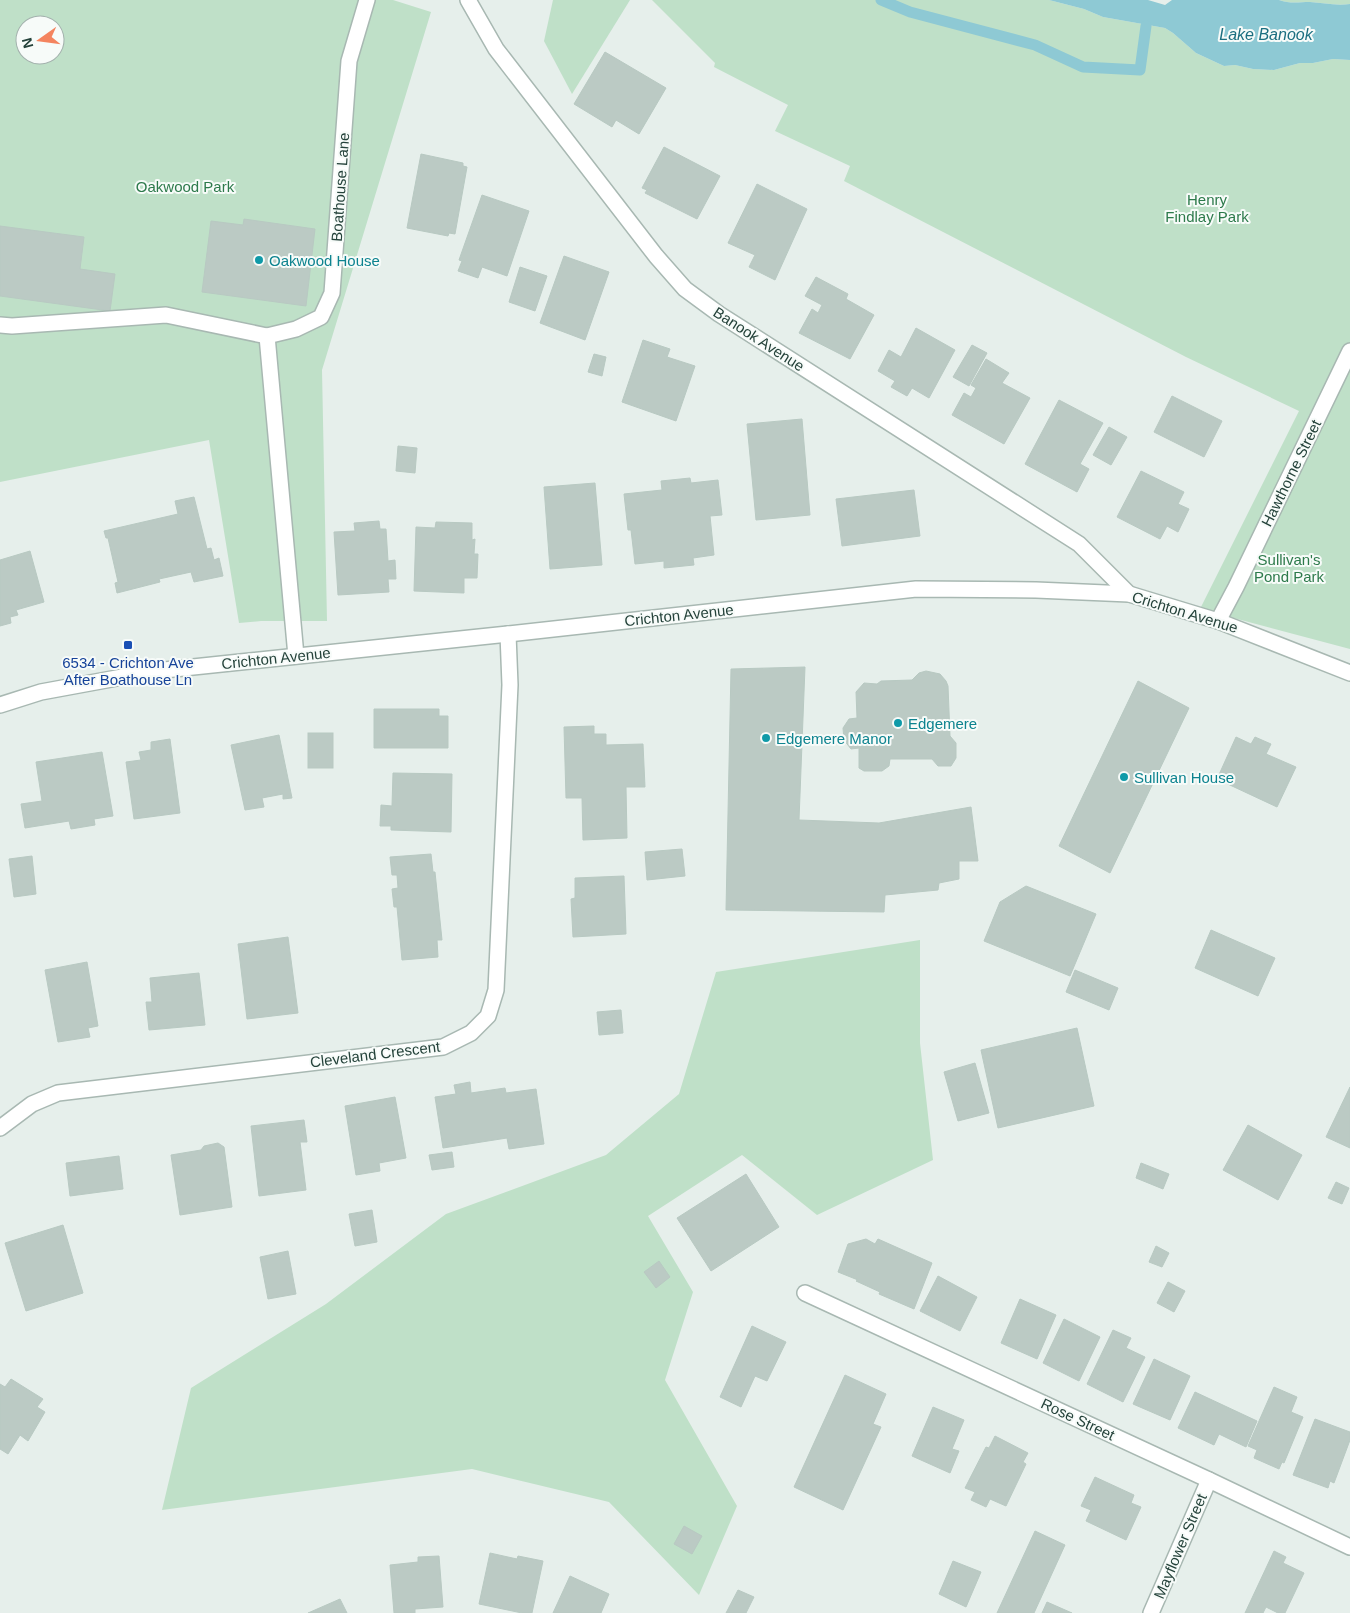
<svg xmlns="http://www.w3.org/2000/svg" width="1350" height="1613" viewBox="0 0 1350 1613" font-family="Arial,sans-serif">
<rect width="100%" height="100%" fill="#e6efeb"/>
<g fill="#bfe0c8" fill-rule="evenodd">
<path d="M0 0H393L431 12 322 370 327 621H261L239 623 209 440 0 482ZM25 25H55V55H25Z"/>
<path d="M553 0H630L572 94 544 41Z"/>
<path d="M652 0H1049L1084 9 1103 17 1165 28 1173 33 1196 53 1224 66 1235 65 1253 69 1274 70 1300 63H1313L1333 59 1350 60V649L1200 609 1299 411 1186 357 844 181 850 166 775 131 788 105 714 67 715 63Z"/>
<path d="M1279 0H1350V4C1336 6 1324 3 1310 2 1299 2 1290 4 1279 0Z"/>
<path d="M920 940V1043L933 1160 817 1215 742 1155 648 1216 693 1292 665 1380 737 1506 699 1595 609 1502 472 1469 162 1510 191 1388 326 1304 446 1214 606 1155 679 1094 716 972Z"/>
</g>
<path fill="#8ec9d4" d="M1049 0H1148L1165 5 1172 0H1279C1290 4 1299 2 1310 2 1324 3 1336 6 1350 4V60L1333 59 1313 63H1300L1274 70 1253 69 1235 65 1224 66 1196 53 1173 33 1165 28 1103 17 1084 9Z"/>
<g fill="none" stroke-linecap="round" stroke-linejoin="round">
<path stroke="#8ec9d4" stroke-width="11" d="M881 0 910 12 1035 45 1083 67 1140 70 1146 26"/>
</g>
<g fill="#bbcac4" stroke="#b8c9c2">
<path d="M605 52 666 88 639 134 616 120 612 127 574 104Z"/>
<path d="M664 147 720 176 697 219 645 193 647 190 642 188Z"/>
<path d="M421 154 463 163V166L467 167 455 234 449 233 448 236 407 228Z"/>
<path d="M757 184 807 209 775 280 749 267 755 255 728 243Z"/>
<path d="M482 195 529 211 507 276 482 267 478 278 458 271 462 261 459 260Z"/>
<path d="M244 219 315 229 306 306 202 292 211 221 243 225Z"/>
<path d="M0 226 84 237 80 269 115 274 110 311 0 296Z"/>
<path d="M564 256 609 272 585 340 540 323Z"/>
<path d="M520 267 547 276 535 311 509 302Z"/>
<path d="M816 277 848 294 846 299 874 315 850 359 799 333 812 309 818 313 822 305 805 296Z"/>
<path d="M916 328 955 350 929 398 912 388 907 396 891 387 895 381 878 371 889 350 901 357Z"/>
<path d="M643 340 670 349 667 357 695 366 676 421 622 402Z"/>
<path d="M972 345 987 353 969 386 953 377Z"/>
<path d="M594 354 606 357 602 376 588 372Z"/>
<path d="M986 359 1009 373 1002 383 1030 398 1004 444 952 415 964 393 971 397 976 388 971 385Z"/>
<path d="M1172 396 1222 421 1204 457 1154 432Z"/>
<path d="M1059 400 1103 423 1080 464 1089 469 1077 492 1025 464Z"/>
<path d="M802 419 810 515 756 520 747 424Z"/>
<path d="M1109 427 1127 437 1111 465 1093 455Z"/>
<path d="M398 446 417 448 415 473 396 471Z"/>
<path d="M1141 471 1184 492 1178 504 1189 509 1178 532 1167 526 1160 539 1117 517Z"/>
<path d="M690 478 691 483 718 480 722 515 710 516 714 555 693 558 694 565 664 568V561L635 564 631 530H628L624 494 662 490 661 481Z"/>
<path d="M595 483 602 565 550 569 544 487Z"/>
<path d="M914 490 920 536 842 546 836 499Z"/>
<path d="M194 497 207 549 211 548 214 560 219 558 223 576 194 582 191 572 159 579 160 582 117 593 115 583 118 582 108 538H106L104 531 178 514 175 501Z"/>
<path d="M379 521 380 529H386L388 561 395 560 396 579H388L389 592 338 595 334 532 355 531 354 523Z"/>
<path d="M436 522 472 523V540L475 539 474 554H478L477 578H464V593L414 591 416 527 435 528Z"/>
<path d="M30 551 44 602 16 610 18 615 10 617 11 623 0 626V560Z"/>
<path d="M805 667 799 820 879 823 971 807 978 861H959V879L939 883 938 890 885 895 884 912 726 910 731 669Z"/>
<path d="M926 671 940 674 946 681 948 686 950 736 956 743V758L951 766H938L932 759H890L889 766 882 771H864L859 768V748L851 749 844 740 843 728 849 719 857 718 856 692 864 683 877 684 881 681 912 680 919 673Z"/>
<path d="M1138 681 1189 708 1110 873 1059 846Z"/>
<path d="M374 709H439V716H448V748H374Z"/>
<path d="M594 726V734H606V745L643 744 645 787H626L627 838 583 840 582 798H566L564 727Z"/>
<rect x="308" y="733" width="25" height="35"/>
<path d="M279 735 292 798 283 799V794L262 798 264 807 245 810 231 745Z"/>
<path d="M1236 737 1251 744 1255 737 1271 744 1266 754 1296 767 1277 807 1217 779Z"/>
<path d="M170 739 180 813 134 819 126 762 141 760 139 752 151 750V742Z"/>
<path d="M102 752 113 816 94 819 95 825 71 829 69 821 25 828 21 804 42 801 36 762Z"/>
<path d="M393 773 452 774 451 832 391 830V826H380L381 805 392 806Z"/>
<path d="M682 849 685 876 647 880 645 852Z"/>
<path d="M431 854 433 872H435L442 940H437L438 957 402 960 397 907H394L392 889 398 888 397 875H392L390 857Z"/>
<path d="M32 856 36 894 14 897 9 859Z"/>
<path d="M624 876 626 934 573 937 571 899 575 898V878Z"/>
<path d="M1026 886 1096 914 1070 976 984 941 1000 902Z"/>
<path d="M1211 930 1275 958 1258 996 1195 968Z"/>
<path d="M288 937 298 1013 247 1019 238 944Z"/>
<path d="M87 962 98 1026 88 1028 90 1037 58 1042 45 970Z"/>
<path d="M1075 970 1118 988 1109 1010 1066 992Z"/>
<path d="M199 973 205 1025 149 1030 146 1002H152L150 978Z"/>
<path d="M621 1010 623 1033 599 1035 597 1012Z"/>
<path d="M1077 1028 1094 1106 998 1128 981 1050Z"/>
<path d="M975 1063 989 1113 958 1121 944 1072Z"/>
<path d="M470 1082 471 1093 505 1088 506 1093 536 1089 544 1144 509 1149 507 1138 443 1148 435 1097 456 1094 454 1085Z"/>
<path d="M1350 1087V1148L1326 1137Z"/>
<path d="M395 1097 406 1158 379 1163 380 1171 356 1175 345 1106Z"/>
<path d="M304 1120 307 1142H300L306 1190 259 1196 251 1126Z"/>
<path d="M1248 1125 1302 1155 1278 1200 1223 1170Z"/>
<path d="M218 1143 224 1147 232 1207 180 1215 171 1155 201 1150 204 1146Z"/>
<path d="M452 1152 454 1167 432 1170 429 1155Z"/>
<path d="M119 1156 123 1189 70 1196 66 1163Z"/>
<path d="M1141 1163 1169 1174 1163 1189 1136 1178Z"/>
<path d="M746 1174 779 1227 711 1271 677 1218Z"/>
<path d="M1336 1182 1349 1188 1342 1204 1328 1198Z"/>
<path d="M372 1210 377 1242 355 1246 349 1214Z"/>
<path d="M63 1225 83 1293 26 1311 5 1243Z"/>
<path d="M866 1239 875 1244 878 1239 932 1263 914 1309 879 1294 880 1292 856 1281 858 1280 838 1272 848 1244Z"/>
<path d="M1156 1246 1169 1253 1162 1267 1149 1262Z"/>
<path d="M288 1251 296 1294 268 1299 260 1257Z"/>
<path d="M659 1261 670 1277 656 1288 644 1272Z"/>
<path d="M938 1276 977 1297 960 1331 920 1311Z"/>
<path d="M1168 1282 1185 1291 1174 1312 1157 1303Z"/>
<path d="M1020 1299 1056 1315 1037 1359 1001 1343Z"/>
<path d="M1064 1319 1100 1337 1079 1381 1043 1363Z"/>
<path d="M752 1326 786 1342 767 1381 755 1376 741 1407 720 1397Z"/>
<path d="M1113 1330 1131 1338 1126 1348 1145 1357 1123 1402 1087 1384Z"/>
<path d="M1154 1359 1190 1376 1170 1420 1133 1404Z"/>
<path d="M845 1375 886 1394 873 1424 881 1427 843 1510 794 1487Z"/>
<path d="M11 1379 43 1399 37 1407 45 1412 28 1441 20 1435 8 1454 0 1449V1384L5 1387Z"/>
<path d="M1274 1387 1297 1397 1291 1412 1303 1417 1284 1463 1282 1462 1279 1469 1254 1458 1257 1450 1248 1446Z"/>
<path d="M1195 1392 1257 1421 1246 1447 1219 1434 1214 1445 1178 1428Z"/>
<path d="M933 1407 964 1420 952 1449 959 1451 950 1473 912 1456Z"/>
<path d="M1315 1419 1350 1432V1440L1334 1483 1330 1481 1328 1488 1293 1475Z"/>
<path d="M995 1436 1028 1453 1023 1462 1026 1464 1006 1506 990 1499 986 1507 971 1500 975 1492 965 1488 986 1447 989 1448Z"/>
<path d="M1095 1477 1134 1495 1131 1503 1141 1507 1126 1540 1086 1521 1091 1510 1081 1506Z"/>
<path d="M684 1526 702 1536 692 1554 674 1544Z"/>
<path d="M1035 1531 1065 1545 1034 1613H997Z"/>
<path d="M1274 1551 1286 1557 1283 1563 1304 1573 1285 1613H1278L1266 1607 1263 1613H1245Z"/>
<path d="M490 1553 517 1559 518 1556 543 1561 532 1613H522L479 1604Z"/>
<path d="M439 1556 443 1607 415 1609V1613H394L390 1565 418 1562V1557Z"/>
<path d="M953 1561 981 1572 966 1607 939 1594Z"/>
<path d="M570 1576 609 1594 601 1613H553Z"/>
<path d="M738 1590 754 1597 746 1613H726Z"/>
<path d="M340 1599 347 1613H308Z"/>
<path d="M1047 1602 1072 1613H1042Z"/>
</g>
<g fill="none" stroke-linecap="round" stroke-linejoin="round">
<defs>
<g id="minor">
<path d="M468 0 496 49 656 256 685 289 719 314 1079 544 1129 594"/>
<path d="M0 325 12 326 166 315 267 336 296 329 321 317 332 293 349 61 367 0"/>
<path d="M267 336 296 656"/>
<path d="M1218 621 1236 587 1350 351"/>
<path d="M0 705 41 692 155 671 508 634 916 589 1036 590 1129 594 1218 621 1350 673"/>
<path d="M0 1128 32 1104 58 1093 443 1047 471 1033 488 1016 496 990 510 685 508 634"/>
<path d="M805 1293 1209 1480 1350 1547"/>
<path d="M1151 1613 1209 1480"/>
</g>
</defs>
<use href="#minor" stroke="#a8b8b2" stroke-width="18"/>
<use href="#minor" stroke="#fff" stroke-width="15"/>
</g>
<g fill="#0f9aa8" stroke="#f7fbf9" stroke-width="2">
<circle cx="259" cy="260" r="5"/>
<circle cx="898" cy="723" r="5"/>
<circle cx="766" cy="738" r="5"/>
<circle cx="1124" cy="777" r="5"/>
</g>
<rect fill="#1a4fb4" stroke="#f7fbf9" stroke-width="2" x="123" y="640" width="10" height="10" rx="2.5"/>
<g text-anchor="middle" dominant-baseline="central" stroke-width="4" stroke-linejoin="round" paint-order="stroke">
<g font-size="15" fill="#2d7a4b" stroke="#f7fbf9">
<text x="185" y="186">Oakwood Park</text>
<text x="1207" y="199">Henry<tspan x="1207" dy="17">Findlay Park</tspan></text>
<text x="1289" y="559">Sullivan's<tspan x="1289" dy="17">Pond Park</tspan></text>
</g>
<g font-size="15" fill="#24423a" stroke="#f7fbf9">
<text transform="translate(340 187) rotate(-86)">Boathouse Lane</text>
<text transform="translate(759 339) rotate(33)">Banook Avenue</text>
<text transform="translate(1291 473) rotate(-64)">Hawthorne Street</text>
<text transform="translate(1185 612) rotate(17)">Crichton Avenue</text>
<text transform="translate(679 615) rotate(-6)">Crichton Avenue</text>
<text transform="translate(276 658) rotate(-6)">Crichton Avenue</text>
<text transform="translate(375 1054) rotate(-7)">Cleveland Crescent</text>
<text transform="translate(1078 1419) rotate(25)">Rose Street</text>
<text transform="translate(1180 1546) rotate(-67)">Mayflower Street</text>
</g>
<g font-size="15" fill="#0d838f" stroke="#f7fbf9" text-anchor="start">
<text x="269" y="260">Oakwood House</text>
<text x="908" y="723">Edgemere</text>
<text x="776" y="738">Edgemere Manor</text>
<text x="1134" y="777">Sullivan House</text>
</g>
<g font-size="15" fill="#164399" stroke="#f7fbf9">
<text x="128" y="662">6534 - Crichton Ave<tspan x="128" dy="17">After Boathouse Ln</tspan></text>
</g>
<g font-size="16" font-style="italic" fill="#1c6f80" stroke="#f7fbf9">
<text x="1266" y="34">Lake Banook</text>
</g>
</g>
<g transform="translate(40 40) rotate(256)"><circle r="24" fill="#f7fbf9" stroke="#a3b1ad"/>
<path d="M0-4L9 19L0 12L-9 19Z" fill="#f4845f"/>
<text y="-8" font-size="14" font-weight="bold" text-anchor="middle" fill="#24423a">N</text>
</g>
</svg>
